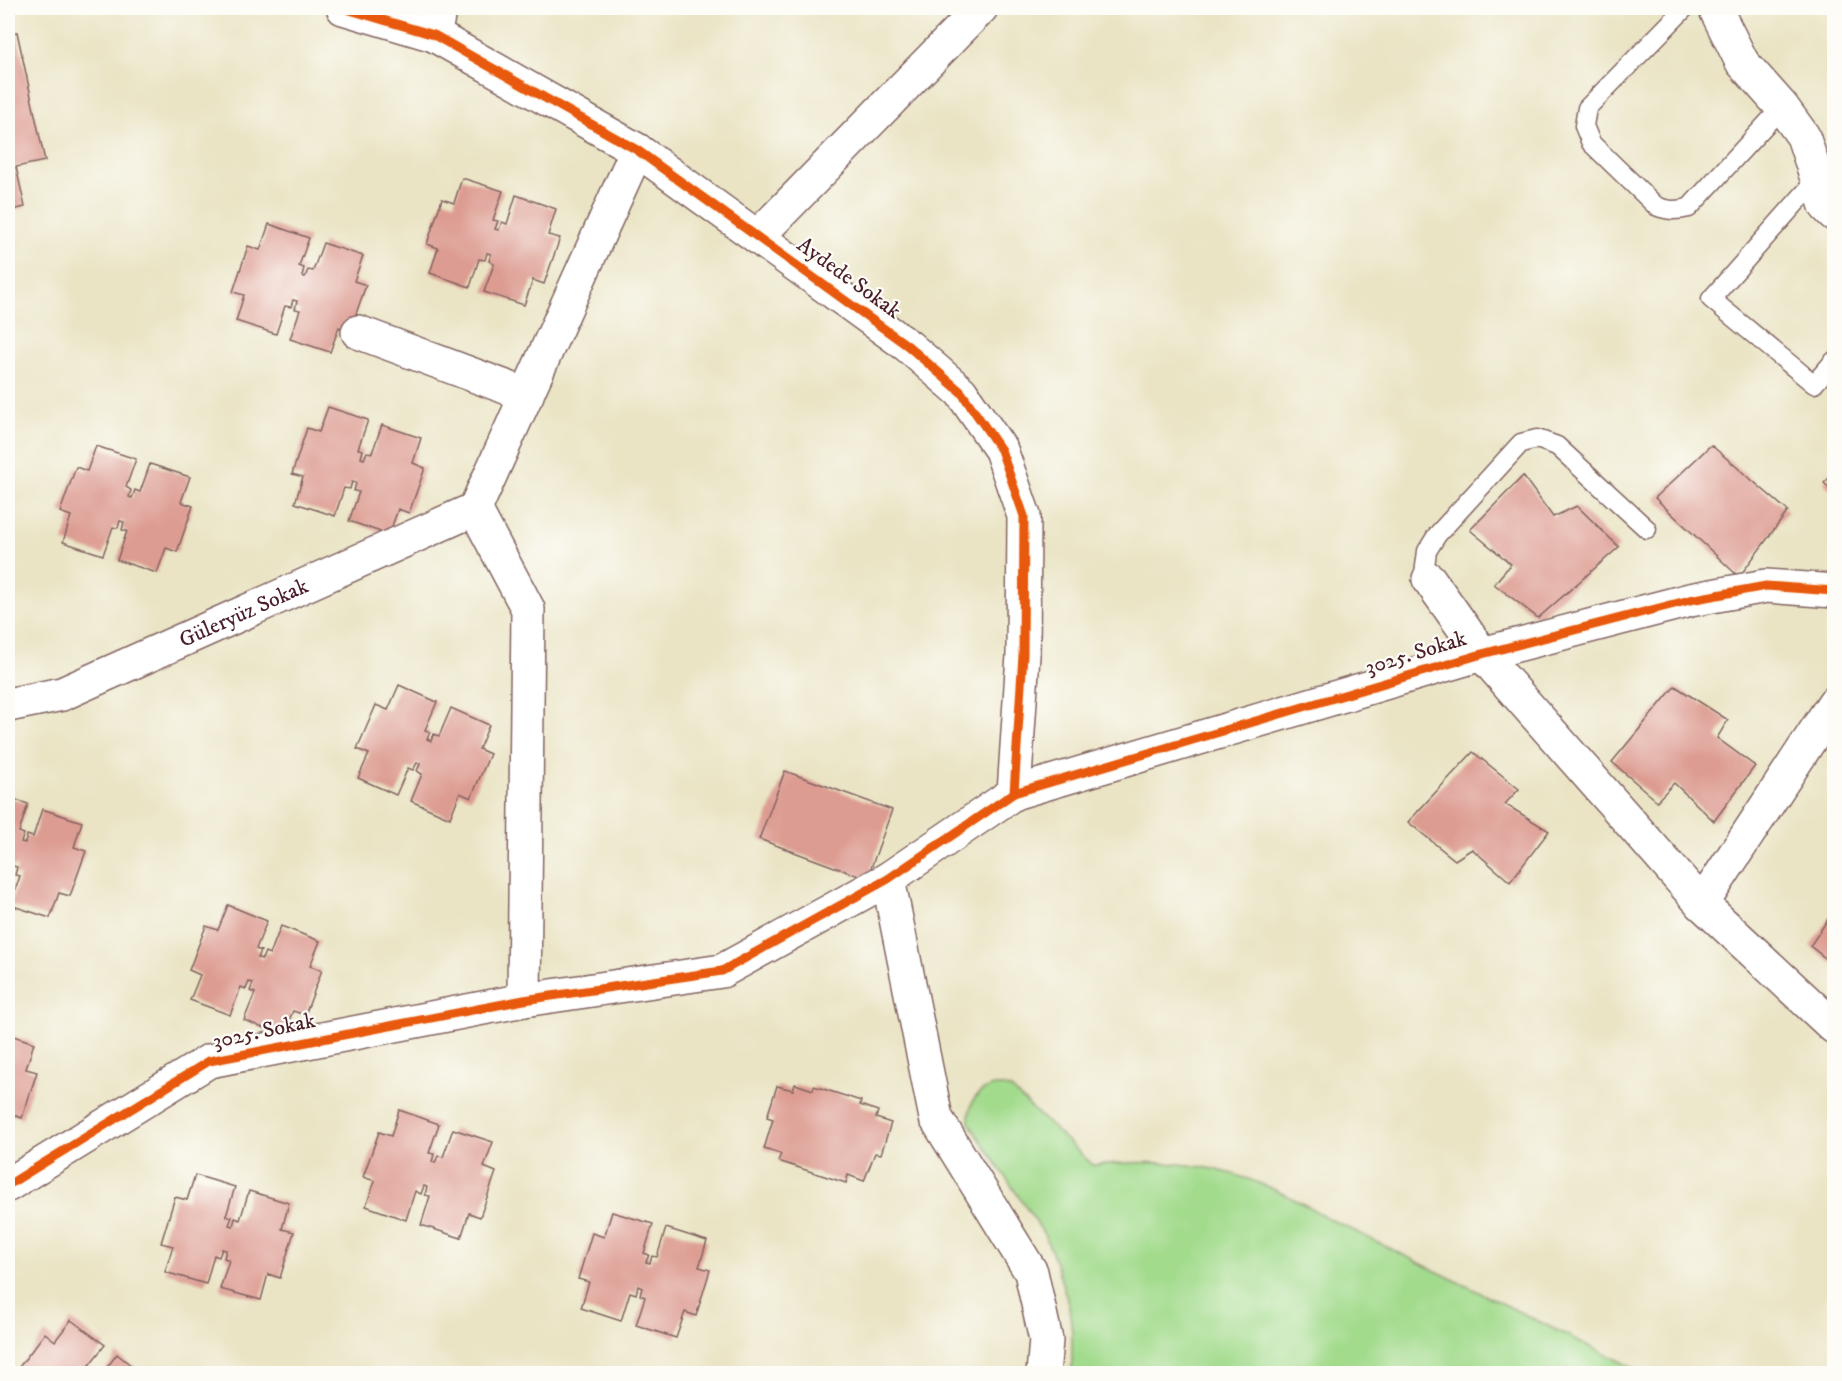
<svg xmlns="http://www.w3.org/2000/svg" width="1842" height="1381" viewBox="0 0 1842 1381" font-family="'IM FELL DW Pica',serif">
<rect width="100%" height="100%" fill="#fdfcf7"/>
<filter id="ink" filterUnits="userSpaceOnUse"><feTurbulence type="fractalNoise" baseFrequency=".0167" numOctaves="2"/><feDisplacementMap in="SourceGraphic" scale="12" xChannelSelector="R" yChannelSelector="G"/><feConvolveMatrix kernelMatrix="1 2 1 2 8 2 1 2 1" color-interpolation-filters="sRGB"/></filter>
<filter id="wash" filterUnits="userSpaceOnUse"><feTurbulence type="fractalNoise" baseFrequency=".008" numOctaves="4" result="noise"/><feDisplacementMap in="SourceGraphic" scale="24" xChannelSelector="R" yChannelSelector="G"/><feGaussianBlur stdDeviation="1.35" result="paint"/><feColorMatrix in="noise" values="0 0 0 0 0 0 0 0 0 0 0 0 0 0 0 0 0 1.4 0 .05"/><feComposite in="paint" operator="in"/></filter>
<g filter="url(#wash)">
<rect width="100%" height="100%" fill="#eae4c5"/>
<path fill="#a3db8d" stroke="#767d5c" stroke-width="1.5" d="M993 1086H1002L1011 1089 1093 1165C1187 1156 1245 1168 1326 1217L1644 1373H1072V1332L1069 1306 1054 1257 1044 1234 969 1123C968 1105 974 1092 993 1086Z"/>
<g id="blocks">
<g fill="#dd9c92">
<path d="M17 32 45 161 16 167 25 207 8 211V34Z"/>
<path d="M462 178 503 191 493 220 498 221 495 229 499 230 502 222 507 224 516 195 556 209 548 235 560 238 544 284 533 280 524 305 484 292 494 264 489 261 491 254 487 253 485 260 479 259 470 287 430 273 438 248 427 244 442 199 454 203Z"/>
<path d="M269 224 309 238 299 266 304 268 302 276 305 277 308 270 313 271 323 243 363 256 354 281 366 285 350 331 339 327 330 352 290 339 300 310 295 309 297 301 293 300 291 307 285 306 276 334 236 321 244 295 233 292 248 246 260 250Z"/>
<path d="M328 407 368 420 358 449 363 450 361 458 364 459 367 452 372 453 382 425 421 438 413 463 425 468 409 513 398 509 389 535 349 521 359 492 354 491 356 483 352 482 350 489 344 488 335 516 295 503 303 477 292 474 307 428 319 432Z"/>
<path d="M1711 445 1788 511 1739 577 1655 498Z"/>
<path d="M96 446 136 459 126 487 131 490 129 497 132 498 135 490 140 492 150 464 190 477 181 502 193 506 177 552 166 548 157 573 117 560 127 531 122 530 124 522 120 521 118 528 113 527 103 555 63 542 71 516 60 512 76 467 87 471Z"/>
<path d="M1834 473V493L1824 483Z"/>
<path d="M1523 476 1553 517 1577 506 1619 547 1538 618 1494 584 1511 564 1470 530Z"/>
<path d="M399 685 437 702 425 730 430 732 427 739 431 741 434 734 439 736 451 708 489 725 479 749 490 754 471 798 460 793 450 818 411 801 422 774 417 771 420 764 417 763 413 770 408 768 396 795 358 778 369 754 357 749 376 705 388 710Z"/>
<path d="M1675 686 1728 720 1717 738 1755 766 1714 821 1674 783 1657 801 1612 762Z"/>
<path d="M1473 752 1519 789 1505 804 1549 831 1510 882 1472 849 1455 860 1408 822Z"/>
<path d="M785 771 892 810 867 879 759 839Z"/>
<path d="M8 797 28 804 19 832 24 834 21 842 25 843 27 835 33 837 42 809 82 822 74 847 86 851 70 896 59 893 50 918 10 905 20 876 15 875 17 867 13 866 10 873 8 872Z"/>
<path d="M228 905 267 921 256 949 261 951 258 958 262 959 265 952 270 954 281 926 320 941 310 966 322 970 305 1015 293 1011 283 1036 244 1020 255 993 250 991 253 983 249 982 246 989 241 987 230 1015 190 1000 200 975 189 970 206 926 218 930Z"/>
<path d="M1834 910V965L1810 946Z"/>
<path d="M8 1034 34 1043 26 1069 37 1072 22 1118 10 1114 8 1120Z"/>
<path d="M795 1084 813 1090 814 1086 861 1101 860 1105 878 1111 876 1118 891 1123 881 1154 875 1153 864 1181 848 1175 846 1183 778 1161 781 1154 764 1149 773 1119 767 1117 777 1086 793 1090Z"/>
<path d="M399 1110 439 1124 429 1153 434 1154 432 1162 435 1163 438 1156 443 1157 453 1129 493 1142 484 1167 496 1172 480 1217 469 1213 461 1238 421 1225 430 1196 425 1195 427 1187 424 1186 421 1194 415 1191 406 1220 366 1206 375 1181 363 1177 379 1132 391 1136Z"/>
<path d="M195 1175 235 1187 226 1216 232 1217 229 1225 233 1226 235 1218 240 1220 249 1191 289 1203 282 1229 294 1232 280 1278 268 1274 261 1300 220 1289 229 1260 224 1258 226 1250 222 1249 219 1257 214 1255 206 1284 165 1272 173 1246 161 1243 175 1197 187 1200Z"/>
<path d="M612 1212 653 1224 644 1253 649 1255 646 1262 650 1263 652 1256 657 1257 666 1228 707 1241 699 1267 710 1270 696 1316 685 1312 676 1338 636 1325 645 1297 640 1295 642 1288 638 1286 636 1294 630 1292 621 1321 581 1308 589 1282 578 1279 592 1233 604 1237Z"/>
<path d="M71 1320 105 1345 86 1369 92 1374H19L16 1371 45 1333 55 1341Z"/>
<path d="M117 1354 142 1374H102Z"/>
</g>
</g>
</g>
<g filter="url(#ink)">
<use href="#blocks" fill-opacity="0" stroke="#826461" stroke-width="1.5"/>
<g fill="none" stroke-linecap="round" stroke-linejoin="round">
<defs>
<g id="service">
<path d="M1685 8 1587 108 1584 126 1591 143 1656 206C1668 211 1676 211 1689 208L1782 107"/>
<path d="M1817 179 1711 299 1814 384 1834 361"/>
<path d="M1429 579 1424 574 1427 551 1437 535 1521 443 1537 439 1557 446 1647 529"/>
</g>
<g id="minor">
<path d="M343 8 434 35 637 150 908 346 961 392 1001 450 1024 516 1023 655 1014 793"/>
<path d="M1715 8 1742 62 1782 107 1803 136 1826 206 1834 214"/>
<path d="M434 35 440 8"/>
<path d="M758 236 981 8"/>
<path d="M358 332 527 395"/>
<path d="M475 509 528 609 524 1000"/>
<path d="M475 509 637 150"/>
<path d="M1429 579 1482 654 1702 904 1834 1027"/>
<path id="s1" d="M8 705 62 694 475 509"/>
<path d="M888 879 936 1118 1031 1272 1046 1340 1043 1374"/>
<path d="M1702 904 1834 703"/>
<path d="M8 1185 209 1061 524 1000 722 971 888 879 1014 793 1482 654 1690 600 1766 586 1834 591"/>
</g>
</defs>
<use href="#service" stroke="#826461" stroke-width="21"/>
<use href="#minor" stroke="#826461" stroke-width="36"/>
<use href="#service" stroke="#fff" stroke-width="18"/>
<use href="#minor" stroke="#fff" stroke-width="33"/>
<defs>
<g id="cycleway">
<path d="M343 8 434 35 637 150 908 346 961 392 1001 450 1024 516 1023 655 1014 793"/>
<path d="M8 1185 209 1061 524 1000 722 971 888 879 1014 793 1482 654 1690 600 1766 586 1834 591"/>
</g>
</defs>
<use href="#cycleway" stroke="#fdfcf7" stroke-width="13"/>
<use href="#cycleway" stroke="#e8590c" stroke-width="9"/>
</g>
</g>
<g text-anchor="middle" dominant-baseline="central" stroke-width="4.5" stroke-linejoin="round" paint-order="stroke">
<g font-size="22" fill="#4a1f2b" stroke="#fdfcf7">
<text transform="translate(849 278) rotate(36)">Aydede Sokak</text>
<text stroke="none"><textPath href="#s1" startOffset="254">Güleryüz Sokak</textPath></text>
<text transform="translate(1416 653) rotate(-17)">3025. Sokak</text>
<text transform="translate(264 1031) rotate(-12)">3025. Sokak</text>
</g>
</g>
<rect width="1842" height="1381" fill="none" stroke="#fdfcf7" stroke-width="30"/>
</svg>
